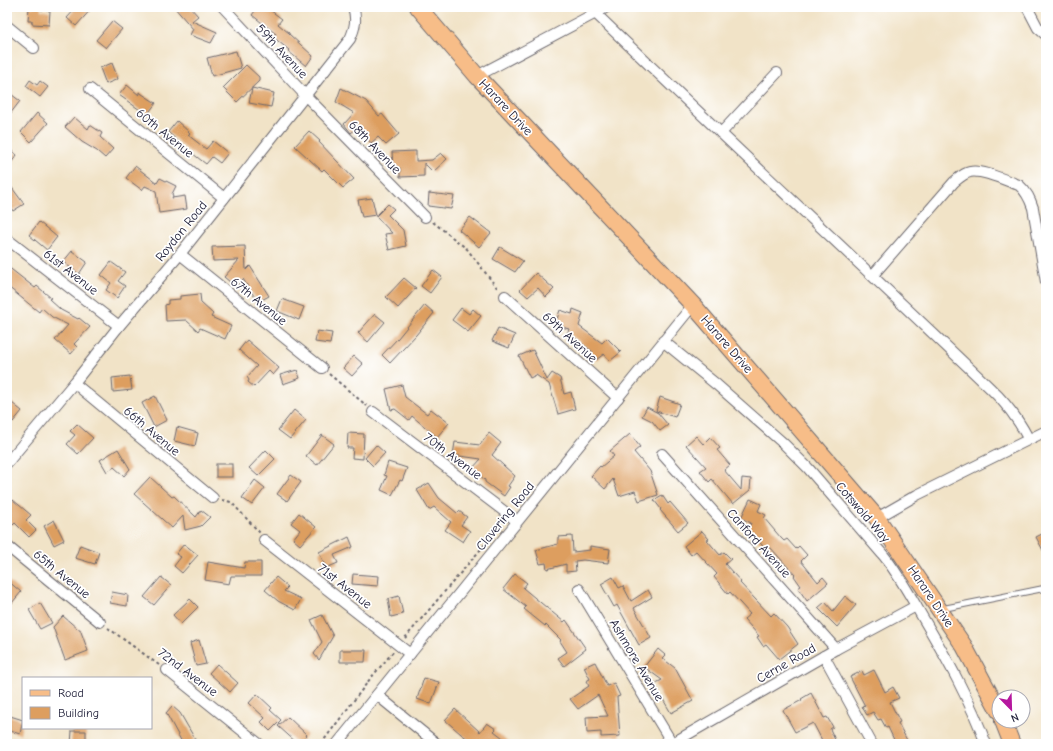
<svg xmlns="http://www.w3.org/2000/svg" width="1053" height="751" viewBox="0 0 1053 751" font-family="'Comic Neue',sans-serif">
<rect width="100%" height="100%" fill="#fff"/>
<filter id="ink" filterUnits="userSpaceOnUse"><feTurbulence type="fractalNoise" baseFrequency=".025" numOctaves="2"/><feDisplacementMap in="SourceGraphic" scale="8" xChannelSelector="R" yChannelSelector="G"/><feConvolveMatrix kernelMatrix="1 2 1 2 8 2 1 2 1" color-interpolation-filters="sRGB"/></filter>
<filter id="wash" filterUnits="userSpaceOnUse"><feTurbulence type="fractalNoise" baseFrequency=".012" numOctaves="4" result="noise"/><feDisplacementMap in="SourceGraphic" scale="16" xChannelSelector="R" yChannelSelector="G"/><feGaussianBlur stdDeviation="0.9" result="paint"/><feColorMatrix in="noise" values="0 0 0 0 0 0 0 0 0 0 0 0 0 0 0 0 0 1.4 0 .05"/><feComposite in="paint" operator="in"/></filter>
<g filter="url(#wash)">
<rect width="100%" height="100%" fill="#f1e3c7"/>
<g id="blocks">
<g fill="#dd9e5f">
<path d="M29 7H41V10L50 11 49 25 32 24V21H28Z"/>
<path d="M77 7H93L76 26 67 18Z"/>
<path d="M174 7H190L198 16 192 21 217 32 211 43 190 35 193 29Z"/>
<path d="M258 7H266L282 19 278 24 289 33V34L313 56 306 66 288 51 289 50 273 37 276 34 252 15Z"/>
<path d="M112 21 122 29 106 48 96 40Z"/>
<path d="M236 51 241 68 212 76 207 58Z"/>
<path d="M112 63 118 79 106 84 100 68Z"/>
<path d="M246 65 259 77V81L237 102 223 88Z"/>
<path d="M30 80 37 85 40 81 48 87 40 97 26 86Z"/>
<path d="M127 85 139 95V92L156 103 147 115 119 95Z"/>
<path d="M252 88 274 93 271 107 249 103Z"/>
<path d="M341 88 366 101 379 116 382 114 399 134 386 145 378 137 371 143 357 128 351 133 344 124 354 113 336 102Z"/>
<path d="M7 91 20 101 7 118Z"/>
<path d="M37 113 48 123 31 142 21 132Z"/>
<path d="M74 117 88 129 90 125 102 133 100 137 113 149 105 158 97 151 82 142 65 127Z"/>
<path d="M177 121 190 133 188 135 206 149 213 141 228 153 220 163 212 157 206 164 184 147 168 132Z"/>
<path d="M309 131 320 141 319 142 354 179 343 188 324 169 322 171 295 146Z"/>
<path d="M7 147 17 155 7 168Z"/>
<path d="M416 151V161L432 160 441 153 447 159 433 172 424 163V176L400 177V168H393L392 152Z"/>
<path d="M135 166 157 183 160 178 176 186 172 194 173 196 172 198 185 196 187 209 159 213 156 191 145 186 142 190 126 178Z"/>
<path d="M7 181 24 204 13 211 7 202Z"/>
<path d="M429 193 454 196 451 209 428 206Z"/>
<path d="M372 198 376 215 362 217 358 200Z"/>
<path d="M388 204 394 209 388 215 403 230 406 246 389 250 385 234 392 233 376 216Z"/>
<path d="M470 217 491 233 479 247 459 230Z"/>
<path d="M39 222 57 237 47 250 29 235Z"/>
<path d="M245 246 246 270 250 266 269 296 258 302 243 279 236 287 224 277 239 260 213 261 212 247Z"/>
<path d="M500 247 523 261 515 272 493 259Z"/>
<path d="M72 251 87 262 79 274 63 262Z"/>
<path d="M111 262 125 272 118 281 125 286 117 298 106 290 111 283 101 275Z"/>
<path d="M7 266 35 288 37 286 51 298 49 299 61 310 78 319 79 318 90 327 74 344 77 347 71 354 55 340 68 325 52 317 42 308 39 312 7 286Z"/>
<path d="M433 270 442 277 430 293 421 286Z"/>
<path d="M536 273 554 289 546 297 538 288 528 297 520 290Z"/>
<path d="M404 278 416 288 398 308 386 297Z"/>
<path d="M200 294 201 303 213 314 211 317 231 326 225 339 200 328 198 331 186 320 166 321 165 305 168 304V300L180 299V296Z"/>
<path d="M282 299 304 307 299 320 277 311Z"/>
<path d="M425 305 434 313 416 335 390 363 382 355 398 338Z"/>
<path d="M461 308 469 314 473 309 481 316 468 332 452 320Z"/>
<path d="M573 309 583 313 579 326 602 343 607 338 621 352 610 361 604 354 596 360 591 354 593 352 572 336 567 334 569 329 555 325 560 310 572 314Z"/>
<path d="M375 314 385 322 368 342 358 333Z"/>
<path d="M498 328 515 335 509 348 492 341Z"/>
<path d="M317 331 332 333 330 344 315 342Z"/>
<path d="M247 340 279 368 273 375 269 371 254 387 248 382 249 380 247 377 257 366 239 350Z"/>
<path d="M533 350 547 380 552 373 560 378 564 394 571 392 575 409 558 414 549 384 536 375 530 378 519 356Z"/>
<path d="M354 356 363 364 352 376 343 368Z"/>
<path d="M297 370 300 378 283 384 280 375Z"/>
<path d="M130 376 132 390 113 392 112 378Z"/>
<path d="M402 385 405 397 427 414 431 409 449 423 437 437 412 416 409 420 395 409 391 410 386 389Z"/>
<path d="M155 396 167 420 154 427 142 403Z"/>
<path d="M660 397 680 404 675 417 656 411Z"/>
<path d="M7 399 22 411 13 422 7 417Z"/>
<path d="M647 407 658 413 668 425 660 431 652 421 642 416Z"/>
<path d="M294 410 306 420 290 439 278 430Z"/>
<path d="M77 424 93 438 78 454 67 444 75 435 70 431Z"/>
<path d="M177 427 198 433 195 446 174 441Z"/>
<path d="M348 433 364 434 363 459 352 458 353 448H347Z"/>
<path d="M489 433 501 443 492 455 515 476 508 486 510 487 504 496 485 482V480L472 469 481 459 453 455 455 442 480 445Z"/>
<path d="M630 434 640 447 634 452 650 471 658 495 639 501 635 491 619 496 613 479 605 489 591 476 600 466 601 467 614 456 610 451Z"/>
<path d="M322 435 334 444 317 465 306 456Z"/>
<path d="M696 436 703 444 710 437 720 448 717 450 730 465 724 470 741 490 742 478 751 479 750 490 733 504 712 479 709 482 700 471 706 467 686 445Z"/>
<path d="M376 445 385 453 373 466 365 458Z"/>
<path d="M118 449 130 469 124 476 114 467 107 472 100 460Z"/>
<path d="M266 450 275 459 258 476 249 468Z"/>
<path d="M388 462 407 468 402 481 400 480 392 495 381 490 387 476 384 475Z"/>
<rect x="216" y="464" width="16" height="13"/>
<path d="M291 475 301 482 287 501 277 494Z"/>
<path d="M150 477 172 497 174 496 196 517 201 510 210 517 201 526 185 530 183 516 172 528 134 494Z"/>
<path d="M255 480 265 488 252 505 242 498Z"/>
<path d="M429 483 439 498 457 513 459 511 467 517 461 525 470 531 463 542 445 530 451 522 434 507 429 510 417 490Z"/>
<path d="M662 495 668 504 670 502 688 523 678 531 660 510 661 509 654 500Z"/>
<path d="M750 499 761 504 758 511 766 515 764 518 781 538 784 541 787 539 796 549 799 546 807 555 801 561 818 582 823 577 828 583 807 601 798 588 801 586 794 576 795 575 770 547 766 550 753 534 747 531 751 523 741 518Z"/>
<path d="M13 500 31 515 26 520 36 530 29 537 15 523 13 525 7 519V506Z"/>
<path d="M299 513 316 527 300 545 293 539 300 530 291 523Z"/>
<path d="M54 520 64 540 54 545 44 526Z"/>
<path d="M702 531 709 539 707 540 720 555 724 552 731 559 725 564 741 582 740 583 771 616 774 613 787 627 798 644 779 659 766 644 763 646 757 637 759 636 744 619 750 614 730 592 728 594 714 577 717 574 696 551 691 555 684 546Z"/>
<path d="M1046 532V556L1036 537Z"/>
<path d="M572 536 573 552 590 550V546L610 549 608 563 583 560 575 561 576 571 566 572V564L547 569 546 563 540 564 536 550 558 544V537Z"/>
<path d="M349 537 353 547 334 555 338 563 326 568 319 552Z"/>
<path d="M184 544 198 555 182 573 174 566 181 557 176 554Z"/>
<path d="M80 545 99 552 95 564 75 558Z"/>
<path d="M208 562 244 568 245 562H261V576H231L229 584 205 580Z"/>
<path d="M353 574 379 576 378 586 352 584Z"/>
<path d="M515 574 527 583 523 588 564 622 566 620 586 649 564 666 558 658 567 652 560 641 561 640 546 625 545 626 524 609 526 607 503 589Z"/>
<path d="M161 577 171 585 154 605 144 597Z"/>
<path d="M276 577 288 587 284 591 301 599 295 610 278 601 265 590Z"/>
<path d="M613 577 619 588 623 586 631 601 648 590 652 597 634 608 651 638 639 645 617 605 614 607 601 584Z"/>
<path d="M7 580 21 592 7 609Z"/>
<path d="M112 592 128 595 127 606 110 603Z"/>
<path d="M399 596 403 614 391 617 388 599Z"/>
<path d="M845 596 856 605 837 627 818 608 825 602 833 611Z"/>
<path d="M190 599 198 607 181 624 173 615Z"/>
<path d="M40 603 52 623 40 629 29 610Z"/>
<path d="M322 615 333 636 319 660 314 654 322 642 311 620Z"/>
<path d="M63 616 78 629H80L88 651 65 660 53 627Z"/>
<path d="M199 640 206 664 196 666 190 643Z"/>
<path d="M658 649 665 655 662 658 675 668 693 701 671 713 654 684 662 680 644 667Z"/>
<path d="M340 650H366L365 662H340Z"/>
<path d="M595 662 607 686 614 683 620 696 617 697 620 736 601 737V732L587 733 586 717 608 716 598 695 578 709 570 699 589 686 586 681 590 679 584 667Z"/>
<path d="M217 664 238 683 230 692 209 673Z"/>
<path d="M874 670 885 692 893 687 899 698 890 702 900 722 898 723 909 744H896L888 727 886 728 881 719 878 720 873 712 867 715 862 707 865 706 850 677 862 671 864 675Z"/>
<path d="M424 678 439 682 431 704 417 699Z"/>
<path d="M811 693 824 718 827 717 833 727 830 729 837 744H824L813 723 795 732 783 710 802 700 801 699Z"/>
<path d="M257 694 272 708 270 710 281 720 270 731 261 722 265 718 249 703Z"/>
<path d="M172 706 180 713 195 739 186 744H183L166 713Z"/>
<path d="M455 709 480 732 487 723 496 729 494 731 511 744H475L461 734 445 720Z"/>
<path d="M7 715 23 720 20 734 7 730Z"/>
<path d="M288 717 307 735 298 744 278 726Z"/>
<path d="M72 731H86V744H71Z"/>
</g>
</g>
</g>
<g filter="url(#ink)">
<use href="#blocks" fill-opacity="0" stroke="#6a666c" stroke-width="1"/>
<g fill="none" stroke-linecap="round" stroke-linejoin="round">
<defs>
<path id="lane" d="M941 609 1046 588"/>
<g id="street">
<path d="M223 7 305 95 425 217"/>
<path d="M589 7C721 135 857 260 990 388 1006 403 1018 419 1028 438"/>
<path d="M1027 7 1038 28 1046 35"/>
<path d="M7 26 34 48"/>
<path d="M477 76 607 7"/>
<path d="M90 89 224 198"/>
<path d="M721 133 777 73"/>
<path d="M7 239 119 326"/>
<path d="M180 254 322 368"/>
<path d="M873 275 954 182C959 178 964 173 970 172 982 169 1007 181 1019 185 1027 192 1030 199 1033 208L1046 282"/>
<path d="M505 296 618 398"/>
<path d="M663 341 717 385 783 443 808 468 884 556C899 575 911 597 923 618 947 659 970 700 986 744"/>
<path d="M74 383 213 498"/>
<path d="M373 412 517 521"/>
<path d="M662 454 836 649"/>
<path d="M7 463 74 383 119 326 180 254 350 39C355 28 357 19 353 7"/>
<path d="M877 518 917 495 1046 431"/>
<path d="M264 540 410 654"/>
<path d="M7 546 100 622"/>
<path d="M579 589 672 743"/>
<path d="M824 656 872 744"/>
<path d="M167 670 259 744"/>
<path d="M377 695 437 744"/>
<path d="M337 744 693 305"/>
<path d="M671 744 836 649 916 606"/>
</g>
<g id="primary">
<path d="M418 7 477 76 693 305 877 518 964 646 999 711"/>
<path d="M1003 721 1012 744"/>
</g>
</defs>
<use href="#lane" stroke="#6a666c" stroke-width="7"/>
<use href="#street" stroke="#6a666c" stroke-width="12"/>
<use href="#primary" stroke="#6a666c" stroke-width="18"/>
<g stroke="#6a666c" stroke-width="2" stroke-dasharray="3 3" stroke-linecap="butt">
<path d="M433 222 467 249 498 289"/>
<path d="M329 374 367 406"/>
<path d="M222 500 231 502 260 533"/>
<path d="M108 628 159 665"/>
<path d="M405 638 498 529"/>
<path d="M321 744 370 679 393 652"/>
</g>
<use href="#lane" stroke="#fff" stroke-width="5"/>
<use href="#street" stroke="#fff" stroke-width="10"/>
<use href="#primary" stroke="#f7bd88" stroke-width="16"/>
</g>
</g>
<g text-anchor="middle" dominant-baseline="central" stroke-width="3.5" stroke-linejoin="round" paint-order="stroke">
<g font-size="13" fill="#22223b" stroke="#fff">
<text transform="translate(282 51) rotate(47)">59th Avenue</text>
<text transform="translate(506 107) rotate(47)">Harare Drive</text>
<text transform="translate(165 133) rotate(39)">60th Avenue</text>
<text transform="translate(375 147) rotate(46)">68th Avenue</text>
<text transform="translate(181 231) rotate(-51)">Roydon Road</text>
<text transform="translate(71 272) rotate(38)">61st Avenue</text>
<text transform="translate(259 301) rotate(39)">67th Avenue</text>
<text transform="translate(570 337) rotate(42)">69th Avenue</text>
<text transform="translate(727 344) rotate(49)">Harare Drive</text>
<text transform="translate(152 431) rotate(40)">66th Avenue</text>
<text transform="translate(453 456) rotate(37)">70th Avenue</text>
<text transform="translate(863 512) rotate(49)">Cotswold Way</text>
<text transform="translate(505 516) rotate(-51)">Clavering Road</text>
<text transform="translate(759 543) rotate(48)">Canford Avenue</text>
<text transform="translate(62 574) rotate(39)">65th Avenue</text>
<text transform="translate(345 586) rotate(38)">71st Avenue</text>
<text transform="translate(931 596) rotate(56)">Harare Drive</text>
<text transform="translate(637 660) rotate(59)">Ashmore Avenue</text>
<text transform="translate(786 663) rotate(-30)">Cerne Road</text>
<text transform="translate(188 672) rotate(37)">72nd Avenue</text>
</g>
</g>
<rect width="1053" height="751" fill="none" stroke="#fff" stroke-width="24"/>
<rect x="22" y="677" width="130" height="52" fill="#ffffff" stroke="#a7a7b1"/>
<rect x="30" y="690" width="20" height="6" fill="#f7bd88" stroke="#a7a7b1"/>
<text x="58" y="697" font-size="12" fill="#22223b">Road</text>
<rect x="30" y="707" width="20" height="12" fill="#dd9e5f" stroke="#a7a7b1"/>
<text x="58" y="717" font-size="12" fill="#22223b">Building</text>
<g transform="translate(1011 709) rotate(157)"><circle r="19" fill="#ffffff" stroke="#a7a7b1"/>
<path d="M0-3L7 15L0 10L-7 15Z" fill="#b5179e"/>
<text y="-6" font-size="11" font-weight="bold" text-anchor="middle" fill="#22223b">N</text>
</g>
</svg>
